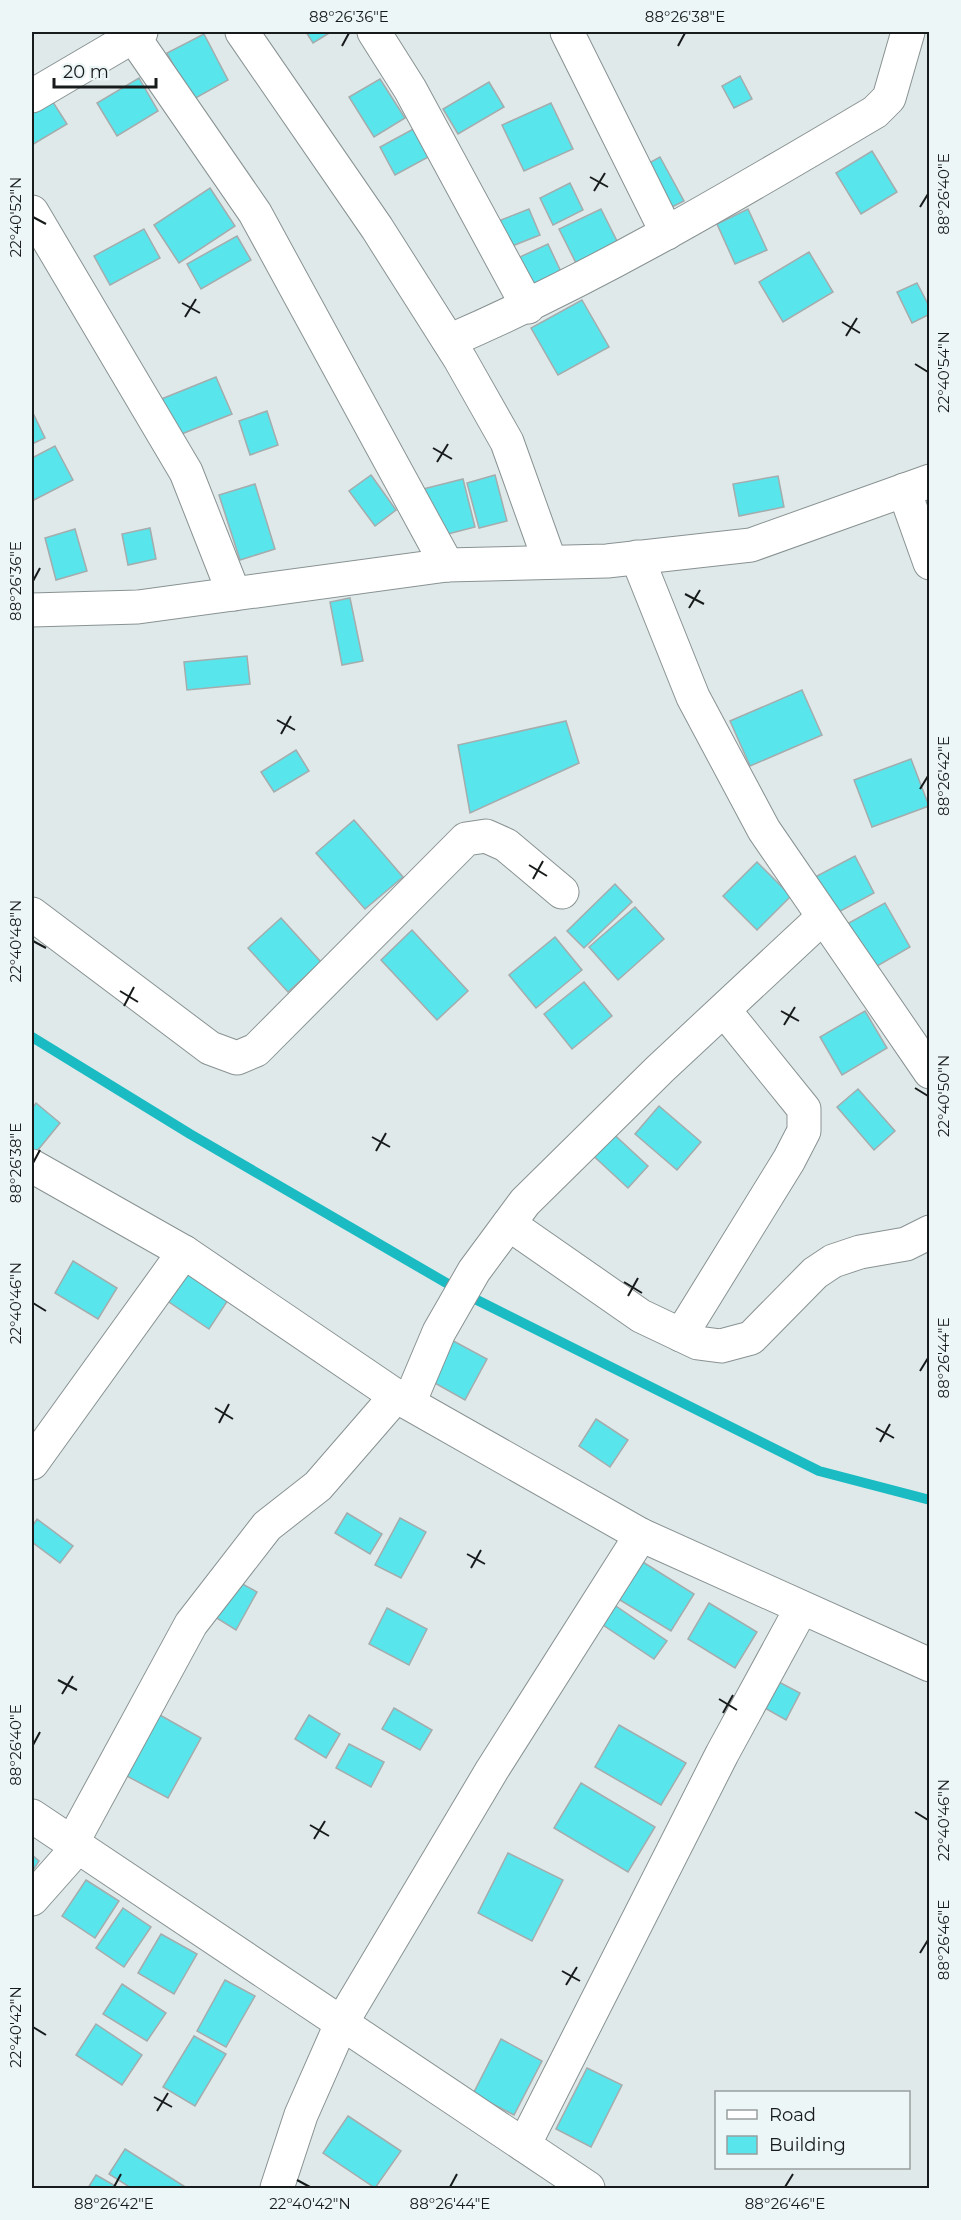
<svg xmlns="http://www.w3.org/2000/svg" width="961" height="2220" viewBox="0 0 961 2220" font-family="Montserrat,sans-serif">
<rect width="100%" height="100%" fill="#e0e9e9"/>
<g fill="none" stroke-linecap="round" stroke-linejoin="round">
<path stroke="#1abbc2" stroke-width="10" d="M32 1037 190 1134 467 1295 819 1471 930 1500"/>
</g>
<g fill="#59e5ec" stroke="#a4acad" stroke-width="1.5">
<path d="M306 32H331L313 43Z"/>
<path d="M204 34 228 80 192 100 167 53Z"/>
<path d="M740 76 752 99 734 108 722 86Z"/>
<path d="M139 78 158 111 117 136 97 103Z"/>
<path d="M380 79 405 118 374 137 349 97Z"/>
<path d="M489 82 504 107 458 134 443 109Z"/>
<path d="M49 96 67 124 32 145V106Z"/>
<path d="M551 103 573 149 524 171 502 125Z"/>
<path d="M417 127 432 155 395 175 380 147Z"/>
<path d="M872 151 897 192 861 214 836 173Z"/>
<path d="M660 157 684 201 664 211 640 168Z"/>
<path d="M570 183 583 210 553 225 540 198Z"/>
<path d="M210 188 235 226 179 263 154 225Z"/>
<path d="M529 209 540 235 502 250 491 224Z"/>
<path d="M601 209 621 249 579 269 559 229Z"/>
<path d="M748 209 767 250 735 264 717 224Z"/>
<path d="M144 229 160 258 110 285 94 256Z"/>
<path d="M237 236 251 260 201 289 187 264Z"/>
<path d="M548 244 562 274 522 293 507 263Z"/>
<path d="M809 252 833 292 783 322 759 282Z"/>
<path d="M917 283 930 308V314L912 323 897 292Z"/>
<path d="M582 300 609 347 558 375 531 328Z"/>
<path d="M216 377 232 414 174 437 159 400Z"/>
<path d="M32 411 45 438 32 444Z"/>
<path d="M267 411 278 445 250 455 239 421Z"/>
<path d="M55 446 73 480 32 501V458Z"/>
<path d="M371 475 396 510 375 526 349 491Z"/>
<path d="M495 475 507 521 479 528 467 483Z"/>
<path d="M778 476 784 507 739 516 733 484Z"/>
<path d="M463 479 475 527 436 537 423 489Z"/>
<path d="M255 484 275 549 240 560 219 495Z"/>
<path d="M150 528 156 559 128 565 122 534Z"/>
<path d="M75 529 87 571 56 580 45 538Z"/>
<path d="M350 598 363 661 342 665 330 602Z"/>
<path d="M247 656 250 684 187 690 184 662Z"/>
<path d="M802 690 822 735 750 766 730 721Z"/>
<path d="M566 721 579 763 470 813 458 745Z"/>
<path d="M296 750 309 771 274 792 261 772Z"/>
<path d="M911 759 929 806 872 827 854 780Z"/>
<path d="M354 820 403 877 365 909 316 853Z"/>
<path d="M855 856 874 893 835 914 815 877Z"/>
<path d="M757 862 791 896 757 930 723 896Z"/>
<path d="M615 884 632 902 584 948 567 931Z"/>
<path d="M885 903 910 947 872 969 847 924Z"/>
<path d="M635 907 664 939 618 980 589 947Z"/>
<path d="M281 918 321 962 288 992 248 948Z"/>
<path d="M412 930 468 991 437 1020 381 960Z"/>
<path d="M555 937 582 970 536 1008 509 975Z"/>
<path d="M584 982 612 1016 572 1049 544 1014Z"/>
<path d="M865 1011 887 1048 842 1075 820 1037Z"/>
<path d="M858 1089 895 1131 874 1150 837 1107Z"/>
<path d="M36 1103 60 1123 33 1156 32 1109Z"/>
<path d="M659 1106 701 1142 677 1170 635 1134Z"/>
<path d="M606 1127 648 1166 628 1188 586 1149Z"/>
<path d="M73 1261 117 1288 98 1319 55 1293Z"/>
<path d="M187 1269 230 1297 209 1329 166 1300Z"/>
<path d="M446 1337 487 1359 465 1400 424 1377Z"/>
<path d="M596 1419 628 1440 610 1467 579 1446Z"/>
<path d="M347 1513 382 1534 370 1554 335 1533Z"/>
<path d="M400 1518 426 1532 401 1578 375 1565Z"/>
<path d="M37 1519 73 1546 60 1563 32 1542V1527Z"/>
<path d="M638 1559 694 1594 671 1631 615 1597Z"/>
<path d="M235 1580 257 1592 236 1630 215 1617Z"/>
<path d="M610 1602 667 1641 654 1659 597 1621Z"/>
<path d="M709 1603 757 1632 735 1668 688 1639Z"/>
<path d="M387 1608 427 1629 409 1665 369 1644Z"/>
<path d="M777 1681 800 1693 786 1720 763 1707Z"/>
<path d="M394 1708 432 1730 420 1750 382 1729Z"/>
<path d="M158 1714 201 1738 168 1798 125 1775Z"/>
<path d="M309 1715 340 1734 326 1758 295 1739Z"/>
<path d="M619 1725 686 1763 661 1805 595 1767Z"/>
<path d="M349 1744 384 1762 371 1787 336 1768Z"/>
<path d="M581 1783 655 1827 628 1872 554 1828Z"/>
<path d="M508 1853 563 1880 532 1941 478 1913Z"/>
<path d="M32 1855 39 1861 32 1872Z"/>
<path d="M86 1880 119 1901 95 1938 62 1916Z"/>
<path d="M123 1908 151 1927 124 1967 96 1948Z"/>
<path d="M161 1934 197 1954 174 1994 138 1973Z"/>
<path d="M225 1980 255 1996 226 2047 197 2031Z"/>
<path d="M122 1984 166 2013 147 2041 103 2014Z"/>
<path d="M96 2024 142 2055 122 2085 76 2055Z"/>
<path d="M194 2036 226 2054 195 2106 163 2087Z"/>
<path d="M501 2039 542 2061 514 2115 473 2094Z"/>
<path d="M587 2068 622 2085 591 2147 556 2129Z"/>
<path d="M348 2116 401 2151 375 2188 323 2153Z"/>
<path d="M125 2149 187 2188H131L109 2174Z"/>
<path d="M96 2175 119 2188H88Z"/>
</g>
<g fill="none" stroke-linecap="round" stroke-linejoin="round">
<defs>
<g id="street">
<path d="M242 32 377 228 460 359 507 442 550 562"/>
<path d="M374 32 410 89 528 307"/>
<path d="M567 32 667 233"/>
<path d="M133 36 255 213 447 565"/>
<path d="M32 212 186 472 234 594"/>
<path d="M449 341C598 277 736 194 875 112L889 98 908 32"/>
<path d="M904 490 930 563"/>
<path d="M637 557 693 697 764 830 930 1072"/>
<path d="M32 914 210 1048 237 1058 256 1050 466 839 486 836 506 845 562 892"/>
<path d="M32 1166 184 1252 396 1396 641 1535 930 1665"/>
<path d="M509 1224 641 1316 698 1343 721 1346 751 1338 815 1273 833 1261 860 1252 906 1244 930 1232"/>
<path d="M681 1335 789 1160 804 1131V1109L724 1010"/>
<path d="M409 1403 439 1332 474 1271 525 1202 660 1069 823 917"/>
<path d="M32 1463 184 1252"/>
<path d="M32 1816 588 2188"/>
<path d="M72 1843 191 1624 267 1526 318 1486 396 1396"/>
<path d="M32 1899 78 1847"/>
<path d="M524 2145 722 1754 801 1609"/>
<path d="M277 2188 301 2115 342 2022 492 1770 641 1535"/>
</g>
<g id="secondary">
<path d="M32 96 141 32"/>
<path d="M32 610 138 607 447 565 607 561 751 545 930 481"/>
</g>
</defs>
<use href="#street" stroke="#899292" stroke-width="35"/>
<use href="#secondary" stroke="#899292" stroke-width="35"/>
<use href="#street" stroke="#fff" stroke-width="33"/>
<use href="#secondary" stroke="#fff" stroke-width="33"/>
</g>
<path fill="none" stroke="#181b1b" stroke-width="2" d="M342 46 349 33M678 46 685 33M590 177 608 187M594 191 605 173M920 207 928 194M33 217 46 224M182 303 200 313M185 317 196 299M842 322 860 333M846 336 857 318M915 364 928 372M433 448 452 459M437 462 448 444M33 581 40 568M685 594 704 604M689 608 700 590M277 720 295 730M281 734 291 716M920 789 928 776M529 865 547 876M533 879 543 861M33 941 46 948M120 991 138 1002M124 1006 134 987M781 1011 799 1021M784 1025 795 1007M915 1088 928 1096M372 1137 390 1147M376 1151 386 1133M33 1163 40 1150M624 1282 642 1293M628 1296 638 1278M33 1303 46 1311M920 1371 928 1358M215 1408 233 1419M219 1423 229 1404M876 1428 894 1438M880 1442 890 1424M467 1554 485 1564M471 1568 481 1550M58 1680 77 1690M62 1694 73 1676M719 1699 737 1710M723 1713 733 1695M33 1745 40 1732M915 1812 928 1820M310 1825 329 1836M314 1839 325 1821M920 1953 928 1940M562 1971 580 1981M566 1985 577 1967M33 2027 46 2035M154 2097 172 2107M157 2111 168 2093M297 2180 310 2187M114 2187 121 2174M450 2187 457 2174M785 2187 793 2174"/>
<rect width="961" height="2220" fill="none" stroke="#edf6f6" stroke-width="66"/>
<rect x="715" y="2091" width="195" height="78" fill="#edf6f6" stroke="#989e9e" stroke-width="1.5"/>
<rect x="727" y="2110" width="30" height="9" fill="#ffffff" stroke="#989e9e" stroke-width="1.5"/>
<text x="769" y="2121" font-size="18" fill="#181b1b">Road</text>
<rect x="727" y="2136" width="30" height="18" fill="#59e5ec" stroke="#989e9e" stroke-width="1.5"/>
<text x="769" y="2151" font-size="18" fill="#181b1b">Building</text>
<path d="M54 78v9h102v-9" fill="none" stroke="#181b1b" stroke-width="3"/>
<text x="63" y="78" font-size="18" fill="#181b1b" stroke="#edf6f6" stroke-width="4.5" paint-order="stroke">20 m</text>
<rect x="33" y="33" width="895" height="2154" fill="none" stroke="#181b1b" stroke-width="2"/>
<g font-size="15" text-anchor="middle" fill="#181b1b">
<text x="349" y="22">88°26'36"E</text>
<text x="685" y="22">88°26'38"E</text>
<text transform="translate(944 194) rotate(-90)" y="5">88°26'40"E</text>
<text transform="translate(16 217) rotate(-90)" y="5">22°40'52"N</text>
<text transform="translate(944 372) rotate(-90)" y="5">22°40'54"N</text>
<text transform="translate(16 581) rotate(-90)" y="5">88°26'36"E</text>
<text transform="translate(944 776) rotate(-90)" y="5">88°26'42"E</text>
<text transform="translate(16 941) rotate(-90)" y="5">22°40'48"N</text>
<text transform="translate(944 1096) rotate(-90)" y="5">22°40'50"N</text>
<text transform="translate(16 1163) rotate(-90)" y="5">88°26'38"E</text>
<text transform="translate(16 1303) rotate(-90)" y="5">22°40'46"N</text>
<text transform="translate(944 1358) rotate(-90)" y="5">88°26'44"E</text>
<text transform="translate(16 1745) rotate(-90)" y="5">88°26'40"E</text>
<text transform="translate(944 1820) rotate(-90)" y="5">22°40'46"N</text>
<text transform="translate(944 1940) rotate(-90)" y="5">88°26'46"E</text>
<text transform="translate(16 2027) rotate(-90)" y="5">22°40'42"N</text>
<text x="114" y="2209">88°26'42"E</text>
<text x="310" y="2209">22°40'42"N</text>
<text x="450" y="2209">88°26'44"E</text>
<text x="785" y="2209">88°26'46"E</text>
</g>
</svg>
